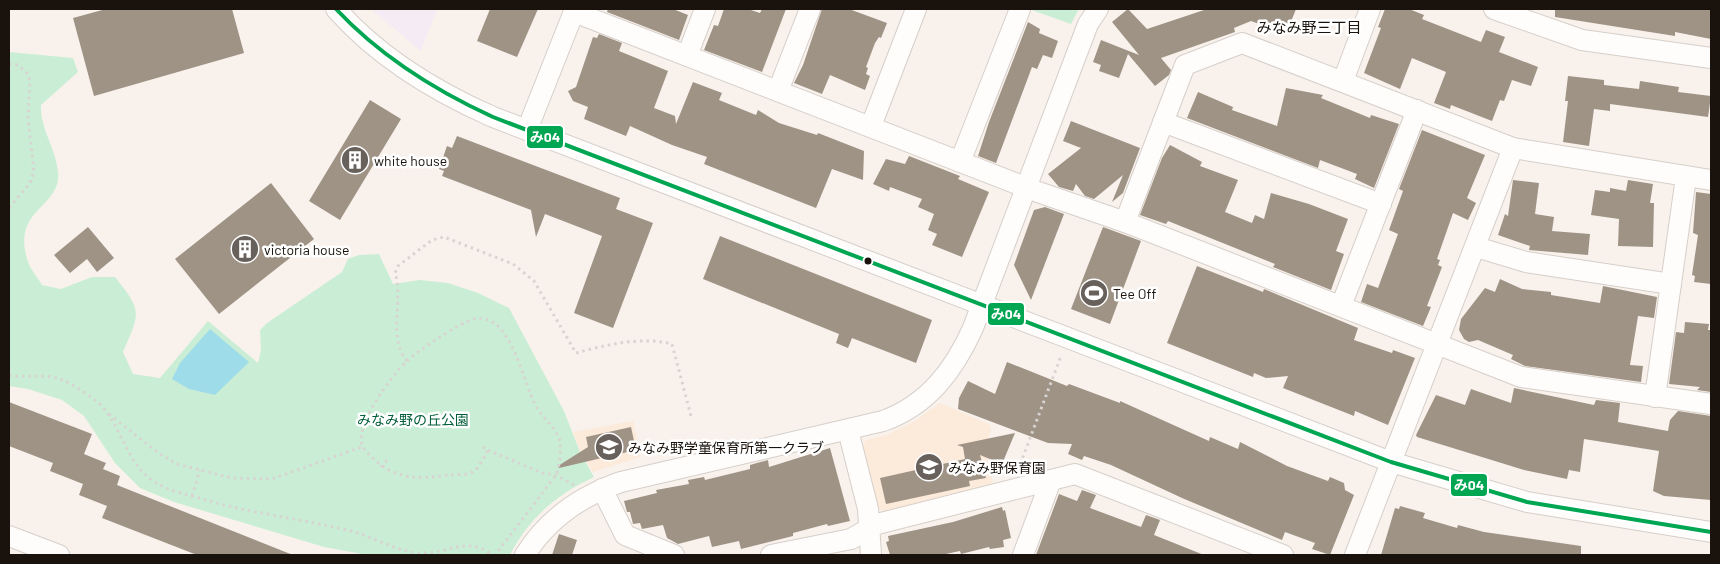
<svg xmlns="http://www.w3.org/2000/svg" width="1720" height="564" viewBox="0 0 1720 564" font-family="Barlow,'Noto Sans JP',sans-serif">
<rect width="100%" height="100%" fill="#f9f2ec"/>
<path fill="#f4ebf4" d="M371 9H437L421 51Z"/>
<g fill="#fceadb">
<path d="M940 403 989 424 991 430 985 447 994 488 887 513 877 507 863 445 866 440 886 435 913 422Z"/>
<path d="M633 421 641 457 593 472 580 451 573 432Z"/>
</g>
<g fill="#caeed5">
<path d="M1029 9H1079L1071 24Z"/>
<path d="M9 52 73 58 78 72 41 105C40 129 56 148 58 172 62 208 10 208 28 262 31 270 38 278 42 285L61 289 92 277H115C143 312 140 312 123 352L133 374 160 378 208 321 258 363 261 350 260 330 267 323 342 272 348 259 359 255 379 254 393 284 420 280 448 283 478 293 509 308 564 411 580 452 594 477C557 494 528 519 510 555H368L324 547 174 502 140 488 115 463 84 416 62 400 28 389 9 386Z"/>
</g>
<path fill="#9fdcea" d="M210 329 249 362 215 395 189 389 172 379 180 363Z"/>
<g fill="#9f9386">
<path d="M106 9H232L244 53 94 96 73 18Z"/>
<path d="M490 9H538L517 57 477 41Z"/>
<path d="M608 9H673L688 15 679 40 607 12Z"/>
<path d="M724 9H748L760 13 762 9H786L762 72 704 50 714 25 718 26Z"/>
<path d="M822 9H849L887 23 881 38 879 37 875 43 866 67 868 68 866 74 870 76 865 90 830 75 822 94 794 83 803 65Z"/>
<path d="M1128 9 1147 29 1207 9H1296L1286 34 1251 21 1234 28 1235 32 1161 58 1171 70 1169 75 1155 86 1128 54 1119 78 1099 71 1101 65 1093 62 1101 40 1139 55 1112 22Z"/>
<path d="M1385 9H1409L1424 15 1422 19 1481 42 1486 30 1505 37 1499 52 1538 67 1531 86 1512 80 1504 101 1500 100 1492 121 1451 105 1450 109 1434 103 1446 72 1412 58 1400 89 1364 73 1381 28 1378 27Z"/>
<path d="M1555 9H1711V39L1675 32V36L1555 17Z"/>
<path d="M1028 22 1040 29 1039 33 1058 41 1052 58 1043 55 1037 69 1032 67 996 163 978 156 989 122Z"/>
<path d="M599 34 622 43 619 51 668 71 654 108 675 116 676 124 693 82 722 93 719 100 756 115 758 110 779 123 817 135 818 133 864 151 863 180 832 169 816 208 704 164 707 157 672 145 630 126 626 136 584 119 588 107 573 101 568 91 576 87 593 37 597 38Z"/>
<path d="M1568 76 1604 80V85L1639 89 1640 81 1679 87 1678 92 1711 96 1708 117 1610 104V111L1594 109 1589 146 1563 142 1568 101H1565Z"/>
<path d="M1286 88 1323 95 1321 98 1370 118 1371 115 1399 124 1374 188 1355 179 1357 174 1320 160 1318 168 1187 118 1198 92 1233 107 1232 110 1277 126Z"/>
<path d="M370 100 401 119 340 220 309 201Z"/>
<path d="M1071 121 1140 148 1123 193 1112 202 1123 175 1094 199 1085 196 1076 184 1073 191 1059 187 1048 174 1081 148 1063 141Z"/>
<path d="M1422 130 1485 155 1467 198 1476 203 1468 220 1453 213 1437 259 1440 260 1438 265 1442 267 1427 306 1431 307 1423 326 1361 302 1367 284 1378 288 1398 234 1389 230 1403 191 1399 189Z"/>
<path d="M457 136 620 198 616 209 653 223 613 328 574 313 602 236 545 214 536 237 531 210 442 176 444 171 439 169 447 146 452 148Z"/>
<path d="M1170 145 1202 162 1200 166 1238 180 1225 212 1252 223 1255 215 1264 219 1271 193 1309 204 1348 219 1336 251 1344 254 1331 290 1273 267 1275 264 1168 221 1166 224 1140 215 1162 158Z"/>
<path d="M909 156 960 176 958 179 989 192 962 257 932 245 937 234 928 230 934 214 918 207 922 199 890 187 889 191 873 184 886 159 905 164Z"/>
<path d="M1513 180 1539 183 1535 214 1554 217 1552 231 1590 234 1588 255 1529 250 1530 246 1498 235 1505 214 1508 216Z"/>
<path d="M1628 180 1653 184 1650 203H1654L1653 247 1618 246 1619 219 1591 215 1595 190 1610 192V188L1626 191Z"/>
<path d="M271 183 314 239 219 314 175 259Z"/>
<path d="M1696 192 1711 194V284L1694 282 1695 276 1692 275 1698 235 1693 233Z"/>
<path d="M1045 207 1064 214 1031 300 1014 265 1034 210Z"/>
<path d="M88 227 114 258 97 272 87 259 70 273 54 255Z"/>
<path d="M1103 227 1141 241 1110 324 1071 309Z"/>
<path d="M720 236 932 320 916 363 852 338 848 348 836 343 839 334 703 279Z"/>
<path d="M1197 266 1263 292 1264 289 1358 328 1354 340 1392 353 1393 350 1415 358 1388 425 1355 411 1354 416 1283 388 1288 376 1266 378 1254 373 1253 377 1167 343Z"/>
<path d="M1500 279 1522 289 1551 292V295L1600 303 1603 286 1657 297 1654 318 1638 316 1630 365 1643 366 1641 382 1525 366 1511 359 1513 355 1478 340 1469 342 1464 339 1459 330 1461 319 1485 288 1495 292Z"/>
<path d="M1685 322 1709 324 1708 330H1711V392L1697 390 1700 387 1669 384 1676 332 1684 333Z"/>
<path d="M1007 362 1067 386 1069 384 1120 403V401L1209 441 1210 437 1238 449 1240 442 1287 466 1328 481 1330 477 1344 483 1345 490 1354 495 1330 555 1312 549 1315 543 1285 532 1282 540 1182 498 1111 465 1084 456 1082 460 1068 454 1072 444 1048 443 958 409 959 398 968 381 995 394Z"/>
<path d="M1514 388 1594 405 1596 400 1620 403 1618 422 1668 431 1670 420 1678 411 1711 416V500L1664 496 1653 491 1659 451 1584 439 1580 472 1569 470 1567 479 1524 470 1417 437 1416 435 1436 395 1465 405 1471 389 1511 403Z"/>
<path d="M9 402 92 434 84 454 106 463 103 469 120 476 117 485 293 555H197L102 518 107 506 79 495 83 484 50 471 53 463 9 446Z"/>
<path d="M631 427 636 450 559 468 558 466 588 447 586 437Z"/>
<path d="M1015 433 1002 464 980 455 986 478 969 481 970 486 886 504 880 478 965 459 963 447 957 445Z"/>
<path d="M830 448 850 521 828 526 827 524 793 533V536L741 549 739 541 712 547 709 536 678 544 667 538 663 525 642 529 640 523 633 524 630 512H627L624 501 657 493 656 490 689 484 688 480 704 477 705 480 750 469V465L768 460 769 467Z"/>
<path d="M1082 490 1096 495 1090 508 1141 527 1146 515 1160 520 1154 535 1204 555H1036L1059 494 1077 501Z"/>
<path d="M1400 506 1425 513 1423 518 1457 528 1458 525 1484 532 1581 546V555H1381L1395 508 1399 509Z"/>
<path d="M1002 507 1003 511 1005 510 1011 538 1003 540 1004 547 990 549 989 547 961 554 960 551 941 555H890L886 542 889 541 888 536 953 522Z"/>
<path d="M559 534 577 540 572 555H552Z"/>
</g>
<g fill="none" stroke-linecap="round" stroke-linejoin="round">
<defs>
<g id="minor">
<path d="M336 9C379 58 434 91 493 117L1391 462 1527 502 1711 532"/>
<path d="M1494 9 1582 40 1711 58"/>
<path d="M574 12 1038 192 1125 222 1521 377 1711 404"/>
<path d="M687 56 705 9"/>
<path d="M1343 81 1370 9"/>
<path d="M778 91 810 9"/>
<path d="M1163 122 1381 204"/>
<path d="M871 126 916 9"/>
<path d="M527 130 575 9"/>
<path d="M960 162 1020 9"/>
<path d="M1125 222 1185 65 1242 43 1513 148 1711 180"/>
<path d="M1476 247 1526 262 1671 284"/>
<path d="M1341 306 1417 110"/>
<path d="M1655 397 1686 177"/>
<path d="M848 430 868 509 871 555"/>
<path d="M602 489 625 535 674 555"/>
<path d="M9 536 59 555"/>
<path d="M525 555C548 518 581 496 621 482L883 421C928 405 954 370 973 328L1088 24 1098 9"/>
<path d="M771 555 851 539 877 524 1075 474 1283 555"/>
<path d="M1023 555 1051 480"/>
<path d="M1355 555 1513 148"/>
</g>
</defs>
<use href="#minor" stroke="#d6cfc9" stroke-width="22"/>
<g stroke="#d7d4d2" stroke-width="3" stroke-dasharray="2.5 4" stroke-linecap="butt">
<path d="M9 64 18 65 28 74 30 81 28 118 34 172 30 183 9 208"/>
<path d="M407 361C387 337 404 301 395 273L398 266 432 240 444 237 513 264 534 281 576 353C605 345 642 336 672 344L691 416"/>
<path d="M9 375C28 379 46 372 65 381 79 388 101 402 109 415 123 437 131 466 153 481 168 491 189 495 206 500 254 514 303 519 351 531 374 537 395 551 419 553 446 555 467 535 492 555"/>
<path d="M109 414 157 452 177 464 232 478 272 479 362 447"/>
<path d="M483 447 488 450C484 457 480 467 474 471 467 476 456 474 448 475 419 480 393 479 372 457 368 453 364 450 362 445 356 423 391 376 407 361 417 351 461 322 474 319 512 311 523 385 537 408 543 419 557 428 560 442 561 453 560 464 556 475L495 555"/>
<path d="M488 450 542 473 556 475 574 485"/>
<path d="M381 467 389 458"/>
<path d="M1018 470 1061 356"/>
<path d="M192 496 200 470"/>
</g>
<use href="#minor" stroke="#fefdfc" stroke-width="20"/>
<defs>
<path id="bus-1" d="M336 9C381 57 434 90 493 117L1391 462 1527 502 1711 532"/>
</defs>
<use href="#bus-1" stroke="#fff" stroke-width="8"/>
<use href="#bus-1" stroke="#00a651" stroke-width="4"/>
</g>
<defs>
<symbol id="building-disc" viewBox="-11 -11 22 22"><circle r="9.5" fill="#68615b" stroke="#fff"/><path d="M-4-6H4V6H1V3H-1V6H-4ZM-2.5-4.3h1.7v1.8h-1.7ZM.8-4.3h1.7v1.8H.8ZM-2.5-1h1.7V.8h-1.7ZM.8-1h1.7V.8H.8Z" fill="#fff"/></symbol>
<symbol id="stadium-disc" viewBox="-11 -11 22 22"><circle r="9.5" fill="#68615b" stroke="#fff"/><path d="M0-5a6.5 5 0 1 0 0 10a6.5 5 0 1 0 0-10ZM-3.5-1.8h7v3.6h-7Z" fill="#fff"/></symbol>
<symbol id="school-disc" viewBox="-11 -11 22 22"><circle r="9.5" fill="#68615b" stroke="#fff"/><path d="M0-5L7-2L0 1L-7-2ZM-4 1L0 2.5L4 1V4Q0 6-4 4Z" fill="#fff"/></symbol>
</defs>
<g fill-rule="evenodd">
<use href="#building-disc" x="339" y="144" width="32" height="32"/>
<use href="#building-disc" x="229" y="233" width="32" height="32"/>
<use href="#stadium-disc" x="1078" y="277" width="32" height="32"/>
<use href="#school-disc" x="593" y="431" width="32" height="32"/>
<use href="#school-disc" x="913" y="451" width="32" height="32"/>
</g>
<circle fill="#1a130d" stroke="#fff" stroke-width="2" cx="868" cy="261" r="4.5"/>
<g text-anchor="middle" dominant-baseline="central" stroke-width="5" stroke-linejoin="round" paint-order="stroke">
<g font-size="14" fill="#1a130d" stroke="#fff" text-anchor="start">
<text x="374" y="160">white house</text>
<text x="264" y="249">victoria house</text>
<text x="1113" y="293">Tee Off</text>
<text x="628" y="447">みなみ野学童保育所第一クラブ</text>
<text x="948" y="467">みなみ野保育園</text>
</g>
<g font-size="14" fill="#005d39" stroke="#fff">
<text x="413" y="419">みなみ野の丘公園</text>
</g>
<g font-size="15" fill="#1a130d" stroke="#fff">
<text x="1309" y="27">みなみ野三丁目</text>
</g>
</g>
<g stroke="#fff" stroke-width="2">
<rect x="526" y="125" width="38" height="24" rx="5" fill="#00a651"/>
<rect x="987" y="302" width="38" height="24" rx="5" fill="#00a651"/>
<rect x="1450" y="473" width="38" height="24" rx="5" fill="#00a651"/>
</g>
<g font-size="14" text-anchor="middle" font-weight="bold" fill="#fff">
<text x="545" y="142">み04</text>
<text x="1006" y="319">み04</text>
<text x="1469" y="490">み04</text>
</g>
<rect width="1720" height="564" fill="none" stroke="#1a130d" stroke-width="20"/>
</svg>
